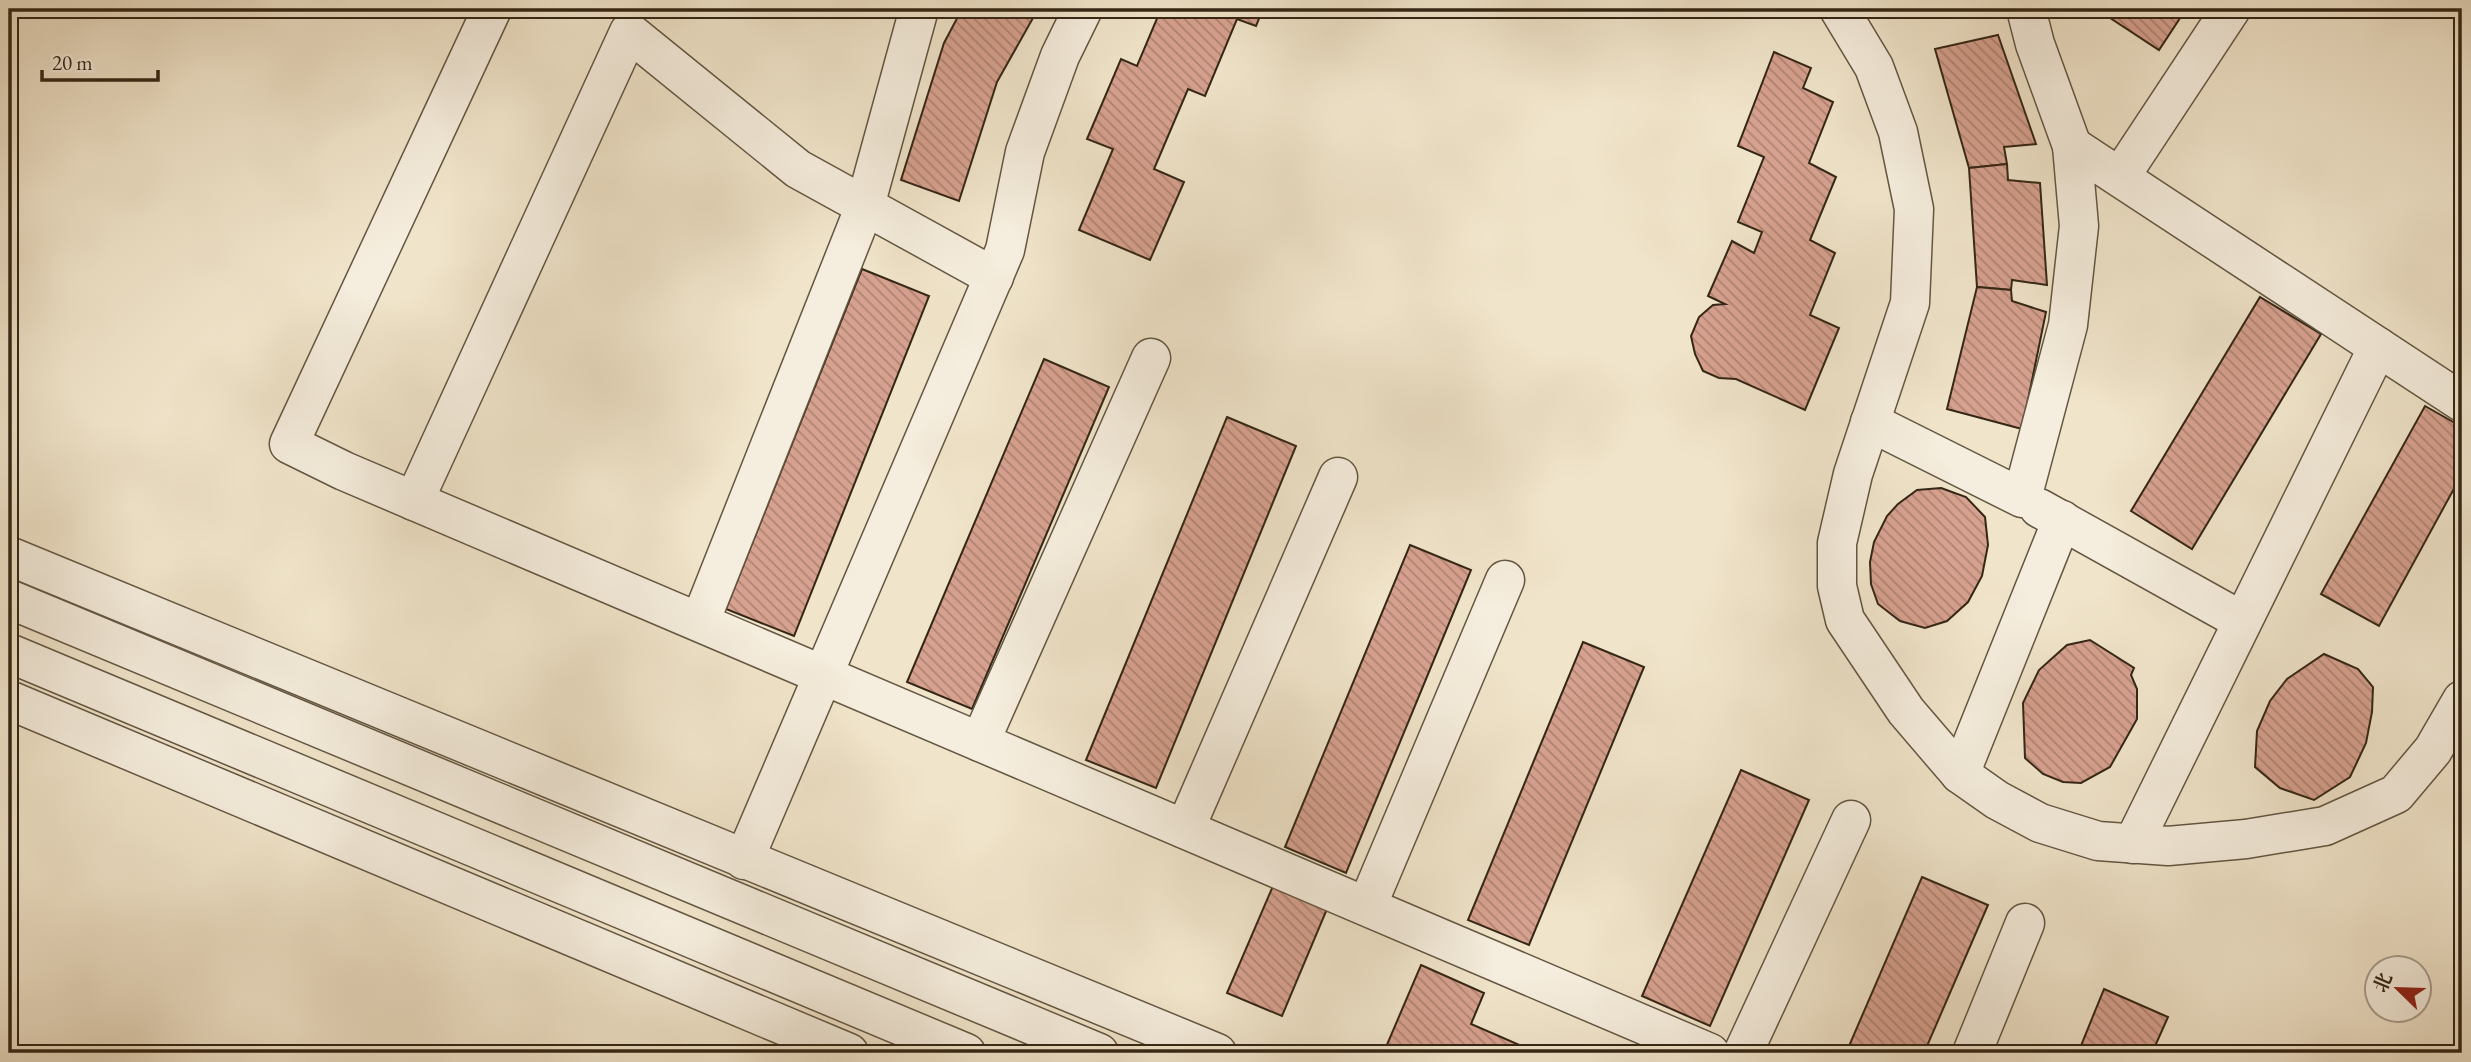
<svg xmlns="http://www.w3.org/2000/svg" width="2471" height="1062" viewBox="0 0 2471 1062" font-family="'EB Garamond','Noto Serif SC',serif">
<defs>
<pattern id="building-back-hatch" width="6" height="6" patternUnits="userSpaceOnUse" patternTransform="scale(1.75)"><rect width="6" height="6" fill="#d7a18f"/><path d="M-1 5l2 2M0 0l6 6M5-1l2 2" fill="none" stroke="#af8374"/></pattern>
</defs>
<rect width="100%" height="100%" fill="#f0e4ca"/>
<filter id="stains"><feTurbulence type="fractalNoise" baseFrequency=".00286" numOctaves="4"/><feColorMatrix values="0 0 0 0 .2 0 0 0 0 .09 0 0 0 0 .02 0 0 0 .5 -.17"/></filter>
<radialGradient id="worn" r=".72"><stop offset=".6" stop-color="#630" stop-opacity="0"/><stop offset="1" stop-color="#630" stop-opacity=".3"/></radialGradient>
<g fill="url(#building-back-hatch)" stroke="#342615" stroke-width="2">
<path d="M962 9H1038L997 82 959 201 901 180 944 43Z"/>
<path d="M1161 9H1263L1256 26 1237 19 1205 96 1188 89 1154 169 1184 182 1150 260 1079 230 1113 149 1087 139 1121 59 1137 66Z"/>
<path d="M2103 9H2186L2159 50 2101 12Z"/>
<path d="M1998 35 2036 144 2004 147 2007 164 1969 168 1935 49Z"/>
<path d="M1774 52 1811 68 1803 88 1833 102 1809 163 1836 177 1810 240 1835 253 1810 315 1839 328 1805 410 1736 379 1719 378 1703 371 1695 354 1691 336 1699 317 1713 305 1725 304 1708 296 1732 241 1754 253 1762 232 1738 222 1764 157 1738 146Z"/>
<path d="M2007 164 2008 180 2040 183 2047 285 2012 280 2011 290 1977 287 1969 168Z"/>
<path d="M862 269 929 296 794 636 726 609Z"/>
<path d="M1977 287 2011 290 2012 301 2046 312 2022 429 1947 409Z"/>
<path d="M2260 297 2321 334 2192 549 2131 511Z"/>
<path d="M1044 359 1109 387 972 709 907 682Z"/>
<path d="M2425 406 2462 427V474L2379 626 2321 594Z"/>
<path d="M1227 417 1296 446 1156 788 1086 760Z"/>
<path d="M1941 488 1966 497 1985 517 1988 545 1982 576 1968 602 1947 621 1925 628 1900 621 1878 604 1871 584 1870 562 1874 542 1887 516 1898 504 1917 490Z"/>
<path d="M1410 545 1471 570 1346 873 1285 847Z"/>
<path d="M2090 640 2134 668 2131 675 2137 689V719L2110 767 2081 783 2063 782 2043 774 2025 758 2023 703 2039 670 2067 645Z"/>
<path d="M1583 642 1644 667 1529 945 1468 920Z"/>
<path d="M2324 654 2358 669 2373 687 2372 712 2366 743 2350 777 2314 800 2280 788 2255 767 2257 731 2270 701 2287 679Z"/>
<path d="M1741 770 1809 800 1710 1026 1642 996Z"/>
<path d="M1922 877 1988 905 1924 1053H1846Z"/>
<path d="M1273 886 1327 909 1282 1016 1227 993Z"/>
<path d="M1421 965 1484 993 1471 1024 1538 1053H1400L1386 1047Z"/>
<path d="M2104 989 2168 1017 2152 1053H2078Z"/>
</g>
<g fill="none" stroke-linecap="round" stroke-linejoin="round">
<defs>
<g id="minor">
<path d="M492 9 289 444 344 471 1710 1053"/>
<path d="M1839 9 1874 67 1898 132 1914 209 1910 303 1853 474 1837 543V586L1845 620 1906 711 1960 774 1997 800 2040 823 2098 841 2168 846 2246 839 2325 826 2396 794 2433 750 2462 700"/>
<path d="M2026 9 2035 44 2072 146"/>
<path d="M2120 177 2231 9"/>
<path d="M2378 347 2462 402"/>
<path d="M1870 422 2022 498 2068 325 2079 226 2072 146 2378 347 2133 844"/>
<path d="M414 501 629 32 798 169 994 277"/>
<path d="M2039 508 2242 621"/>
<path d="M9 556 1217 1053"/>
<path d="M9 599 1099 1053"/>
<path d="M700 622 865 206 919 9"/>
<path d="M9 653 966 1053"/>
<path d="M9 700 849 1053"/>
<path d="M980 742 1151 358"/>
<path d="M1960 774 2062 520"/>
<path d="M1185 829 1338 477"/>
<path d="M744 860 1005 250 1025 152 1060 56 1083 9"/>
<path d="M1367 906 1505 580"/>
<path d="M1743 1053 1851 820"/>
<path d="M1972 1053 2025 923"/>
</g>
</defs>
<use href="#minor" stroke="#635642" stroke-width="41"/>
<use href="#minor" stroke="#f5eddd" stroke-width="38"/>
</g>
<rect width="2471" height="1062" fill="none" stroke="#f0e4ca" stroke-width="35"/>
<rect x="10" y="10" width="2450" height="1041" fill="none" stroke="#342615" stroke-width="3.5"/>
<rect x="18" y="18" width="2436" height="1027" fill="none" stroke="#342615" stroke-width="2"/>
<g transform="translate(2398 989) rotate(293)"><circle r="33" fill="#f5eddd" stroke="#a89d8d" stroke-width="2"/>
<path d="M0-5L12 26L0 18L-12 26Z" fill="#8f2418"/>
<text y="-10" font-size="19" font-weight="bold" text-anchor="middle" fill="#342615">北</text>
</g>
<path d="M42 70v10h116v-10" fill="none" stroke="#342615" stroke-width="3.5"/>
<text x="52" y="70" font-size="21" fill="#342615" stroke="#f5eddd" stroke-width="5" paint-order="stroke">20 m</text>
<rect width="100%" height="100%" filter="url(#stains)"/>
<rect width="100%" height="100%" fill="url(#worn)"/>
</svg>
